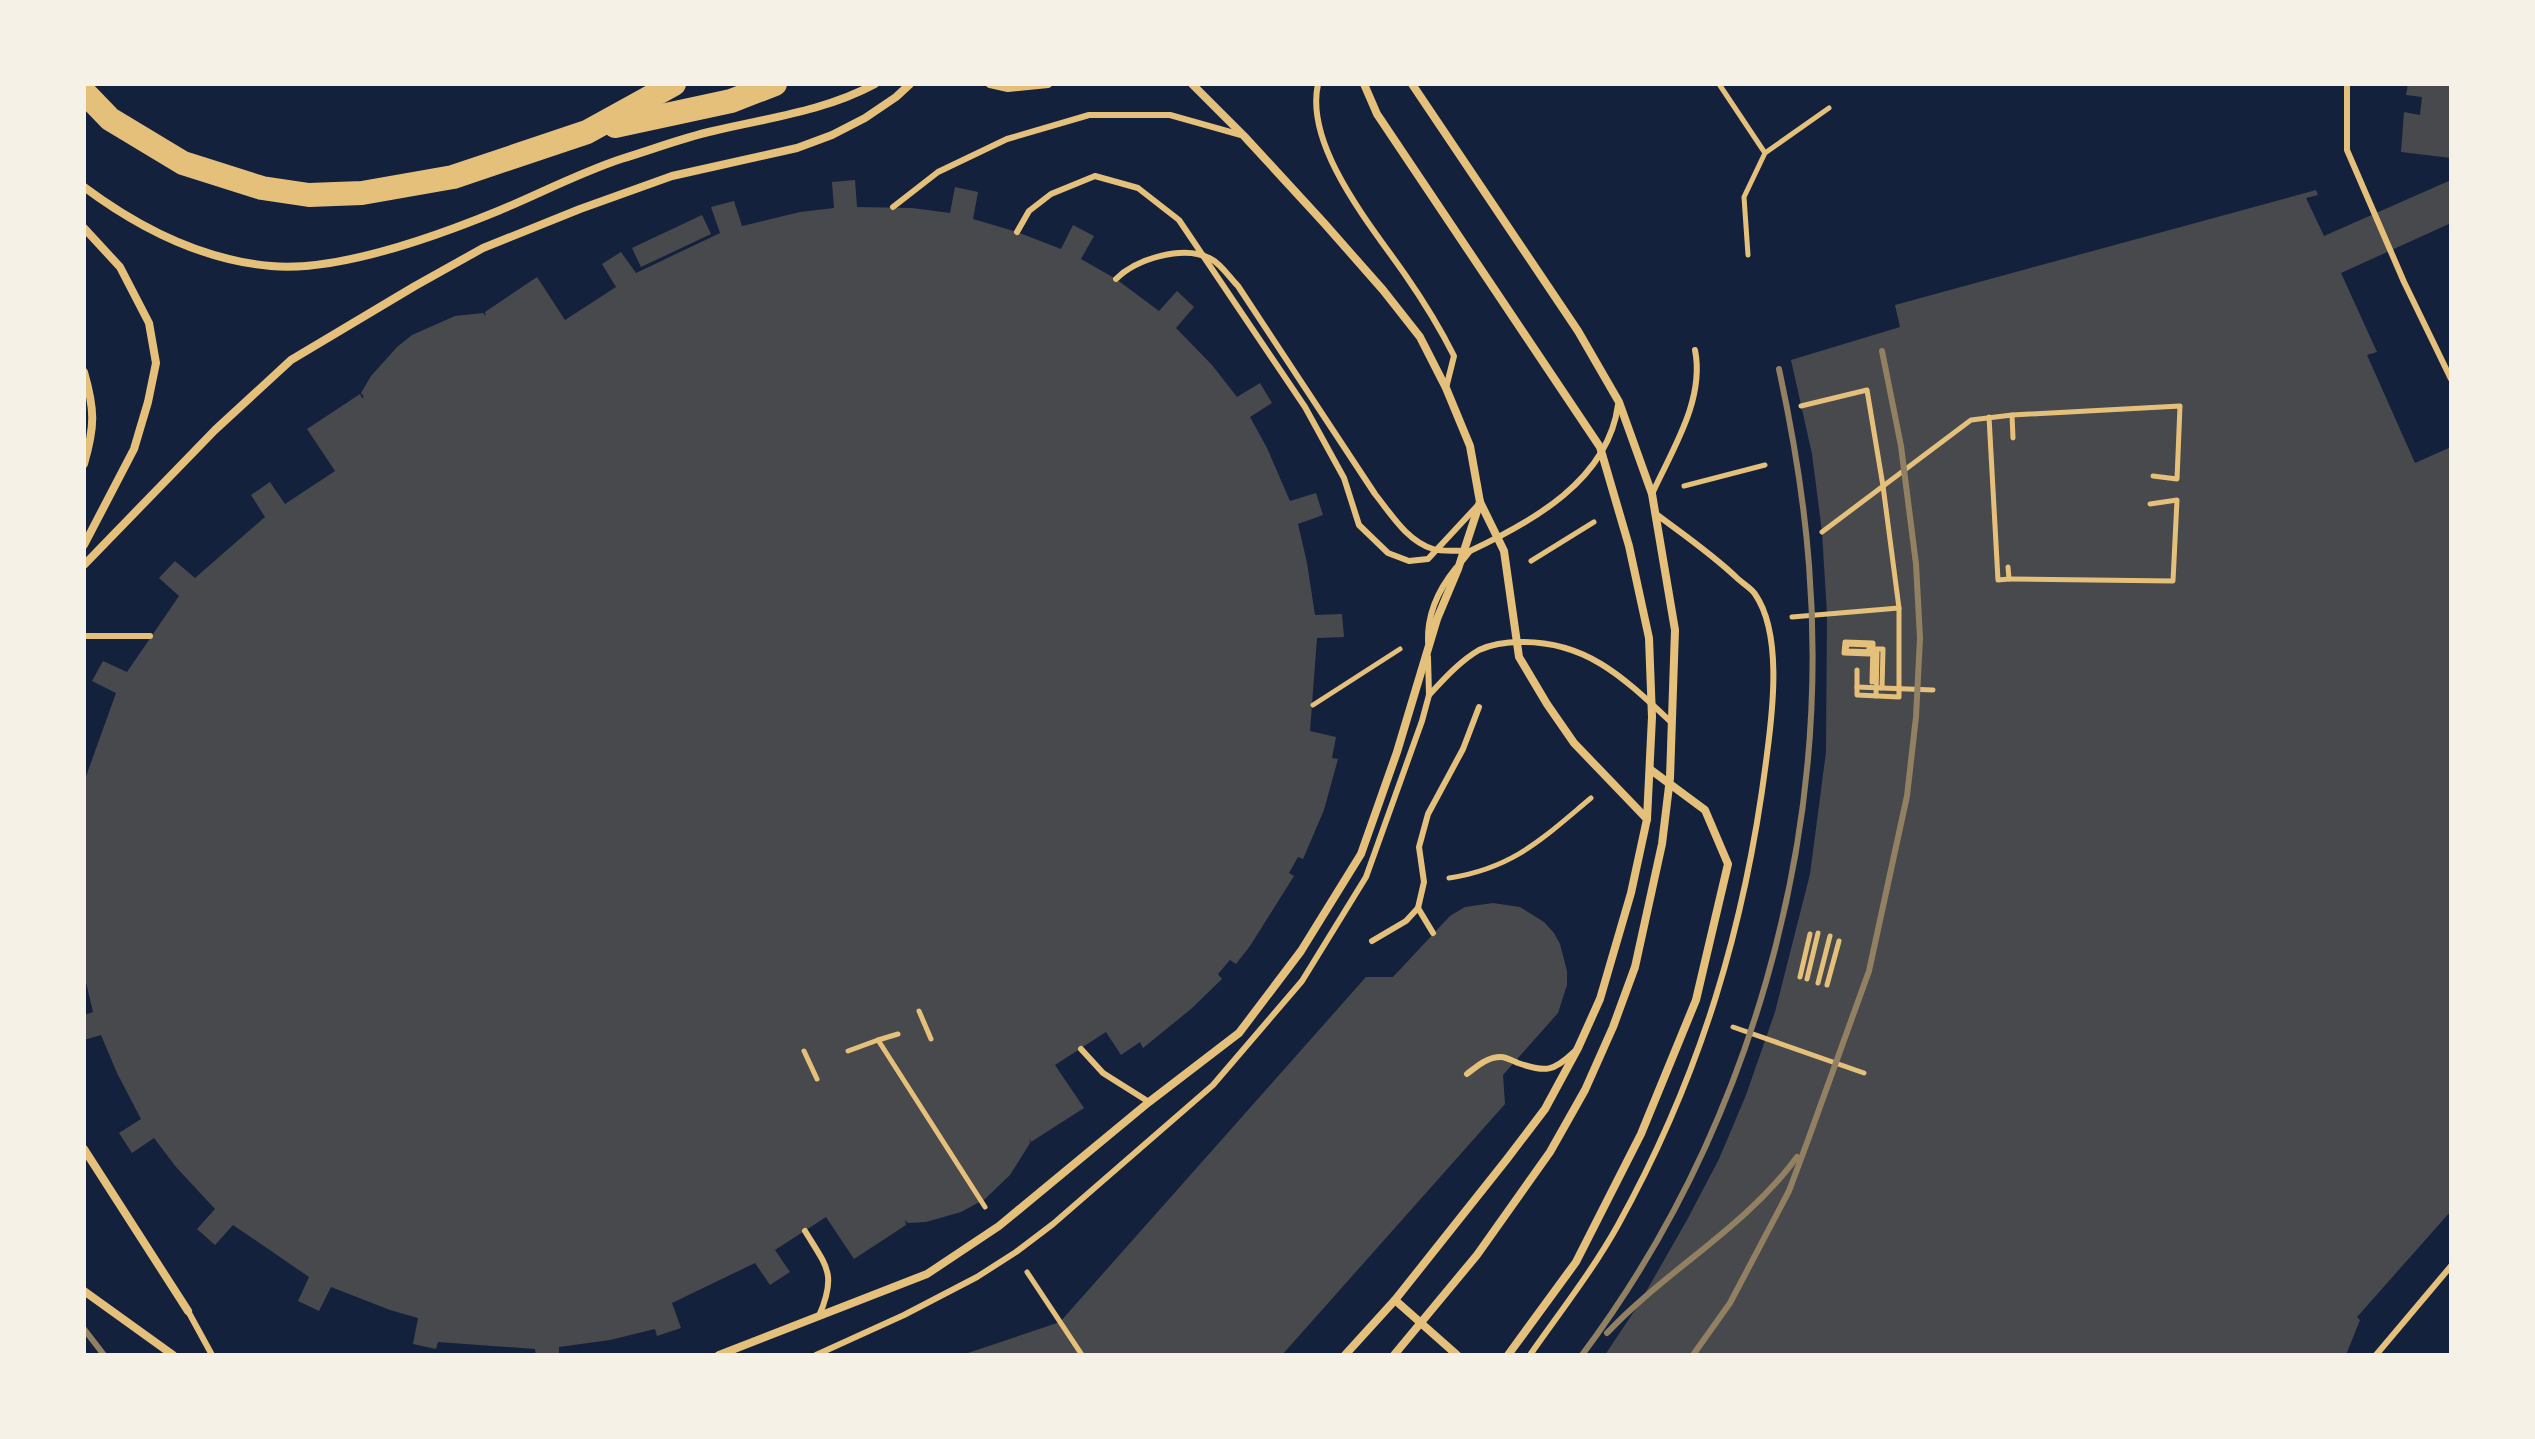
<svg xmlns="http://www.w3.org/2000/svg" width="2535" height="1439" viewBox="0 0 2535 1439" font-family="'Playfair Display',serif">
<rect width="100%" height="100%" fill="#14213d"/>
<g fill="#48494c">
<path d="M2408 84H2451V158L2401 152 2404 112 2420 115 2422 97 2406 95Z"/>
<path d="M855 180 857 207 912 208 950 213 955 187 978 192 973 219 1017 232 1061 249 1073 225 1094 236 1081 259 1116 279 1159 311 1177 291 1194 307 1176 328 1212 365 1237 397 1260 383 1272 403 1250 417 1267 448 1290 501 1316 493 1323 515 1298 524 1307 563 1315 615 1342 614 1344 637 1317 638 1310 731 1336 737 1332 758 1338 759 1324 810 1303 859 1298 857 1289 873 1294 876 1250 946 1236 964 1230 960 1218 974 1222 979 1191 1009 1143 1048 1140 1042 1121 1055 1106 1032 1055 1065 1084 1108 1031 1142 1029 1138 1030 1143 1010 1175 985 1199 961 1212 926 1222 908 1223 905 1220 906 1225 854 1259 826 1217 775 1250 790 1272 770 1285 755 1263 672 1303 681 1328 657 1336 655 1329 610 1340 559 1347V1355H536L535 1349 438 1342 436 1349 413 1344 418 1318 390 1310 331 1287 319 1311 298 1301 309 1277 233 1225 215 1245 197 1229 215 1209 176 1167 154 1138 132 1153 119 1133 141 1119 117 1073 101 1035 84 1040V1015L93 1012 84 974V782L116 693 92 681 103 661 127 672 179 596 159 578 175 561 195 578 265 517 251 495 270 482 285 504 335 471 307 429 360 394 362 398 364 397 361 393 371 376 397 347 412 335 455 316 483 313 486 316 485 312 537 277 565 320 616 287 602 264 621 252 636 273 720 233 711 207 734 201 742 226 800 212 834 208 832 182Z"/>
<path d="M2451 180V223L2341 273 2377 352 2367 355 2415 463 2451 447V1211L2357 1317 2360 1320 2346 1355H1605L1639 1304 1687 1220 1719 1159 1746 1095 1775 1012 1810 874 1826 752 1827 614 1822 532 1812 454 1791 360 1900 327 1895 305 2316 190 2318 195 2306 198 2324 236Z"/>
<path d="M702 215 711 234 641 267 632 248Z"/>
<path d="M1493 903 1520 907 1544 922 1554 933 1560 944 1567 971V985L1558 1013 1503 1075 1505 1104 1282 1355H962L1060 1322 1366 977H1393L1450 916 1465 907Z"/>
</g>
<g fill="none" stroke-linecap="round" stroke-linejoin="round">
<g stroke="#e5c07b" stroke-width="5">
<path d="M1719 84 1765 153"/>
<path d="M1748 255 1744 197 1765 153 1829 108"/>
<path d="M1801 406 1867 390 1883 486 1899 608V697L1857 695V670"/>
<path d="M2012 415 2180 406 2177 479 2153 476"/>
<path d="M1989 417 1998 580 2009 579 2008 567"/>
<path d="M1684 486 1765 465"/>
<path d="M1822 532 1971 420 2012 415 2013 438"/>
<path d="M1531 561 1594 522"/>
<path d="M2009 579 2173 581 2177 500 2150 504"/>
<path d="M1792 617 1899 608"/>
<path d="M1875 649H1883L1882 688"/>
<path d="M1872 682 1873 643 1845 642 1844 653 1869 654V645L1847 644 1846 651 1877 652 1876 696"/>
<path d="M1857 687 1933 690"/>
<path d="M1313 705 1400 649"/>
<path d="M1449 878C1514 868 1543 838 1591 798"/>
<path d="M1800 977 1810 934"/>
<path d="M1807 979 1818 933"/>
<path d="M1818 983 1830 936"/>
<path d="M1827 985 1839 941"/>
<path d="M919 1011 931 1039"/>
<path d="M1733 1027 1864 1073"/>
<path d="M878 1040 898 1034"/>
<path d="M804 1051 817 1079"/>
<path d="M848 1051 878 1040 985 1207"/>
<path d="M1027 1272 1082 1355"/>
</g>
<g stroke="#e5c07b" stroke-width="6">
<path d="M1318 84C1304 147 1373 228 1406 276 1424 302 1440 328 1454 356L1446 388"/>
<path d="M2347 84V150L2404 282 2451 379"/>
<path d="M893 207 938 172 1007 139 1089 115H1170L1241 135"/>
<path d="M1017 232 1029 211 1051 194 1095 176 1138 188 1179 220 1305 407 1344 478 1359 525 1388 553 1409 561 1428 559 1479 504"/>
<path d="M1116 279C1136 259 1184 244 1211 259 1221 264 1230 278 1238 286L1375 494C1391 514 1407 541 1433 549 1443 552 1456 550 1466 551"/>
<path d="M1652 494C1672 450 1705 400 1695 350"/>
<path d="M1463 560 1470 551C1532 522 1608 480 1618 405"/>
<path d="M84 636H150"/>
<path d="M1428 642C1427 614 1438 590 1456 568"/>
<path d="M1429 695C1444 679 1460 661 1479 650 1492 644 1507 642 1521 642 1588 641 1626 680 1672 723"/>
<path d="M1418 908 1433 933"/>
<path d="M1372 941 1406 921 1418 908 1424 882 1419 847 1428 814 1463 749 1479 707"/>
<path d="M1081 1049 1103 1073 1149 1102"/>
<path d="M1467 1074C1477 1066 1487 1057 1501 1057 1506 1057 1513 1061 1518 1063 1546 1073 1554 1071 1574 1052"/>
<path d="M805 1231C827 1267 837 1274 819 1316"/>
<path d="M188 1311 212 1355"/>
<path d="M816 1355 904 1315 977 1277 1016 1252 1053 1224 1213 1085 1302 981 1366 877 1422 721 1429 695 1428 657"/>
<path d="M1530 1355C1560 1312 1593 1270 1618 1225 1701 1075 1746 924 1767 754 1773 709 1782 633 1755 594 1751 588 1742 583 1737 578 1712 554 1684 535 1656 514"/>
<path d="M2376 1355 2451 1266"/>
</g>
<g stroke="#e5c07b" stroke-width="8">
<path d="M990 84 1008 88 1048 84"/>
<path d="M1192 84 1244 136 1324 223 1383 290 1420 337 1446 388 1470 446 1480 502 1504 551 1519 657 1547 704 1574 743 1647 819"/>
<path d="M84 187C139 228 201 260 271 266 337 272 437 236 498 211 539 194 579 173 621 159 651 150 682 138 713 131 768 118 825 111 875 84"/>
<path d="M84 228 120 267 149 323 156 363 148 402 134 449 84 545"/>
<path d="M84 372C95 410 95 426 84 464"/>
<path d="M84 565 215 430 291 360 415 286 483 248 580 209 672 176 797 148 832 135 865 118 896 97 910 84"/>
<path d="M84 1149 188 1311"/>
<path d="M84 1291 173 1355"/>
<path d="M1395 1300 1457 1355"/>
<path d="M719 1355 927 1274 999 1226 1149 1102 1239 1033 1301 951 1361 854 1397 752 1437 619 1458 569 1480 502"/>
<path d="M1345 1355 1395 1300 1507 1159 1545 1109 1578 1048 1600 999 1631 893 1647 819 1652 717 1649 638 1629 546 1600 447 1377 114 1364 84"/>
<path d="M1394 1355 1477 1255 1550 1152 1585 1090 1613 1027 1635 967 1662 844 1670 778 1675 630 1652 494 1619 402 1578 331 1412 84"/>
<path d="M1508 1355 1576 1262 1641 1134 1696 1000 1728 864 1705 810 1651 770"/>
</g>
<g stroke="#e5c07b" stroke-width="24">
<path d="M84 92 110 119 183 163 262 188 309 195 362 193 453 177 587 132 674 84"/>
<path d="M615 126 731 101 775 84"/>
</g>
<g stroke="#918062" stroke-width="6">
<path d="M84 1329 104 1355"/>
<path d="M1607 1333C1666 1270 1745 1228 1797 1157"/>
<path d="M1582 1355C1749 1132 1831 843 1809 565 1804 499 1793 434 1779 369"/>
<path d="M1693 1355 1730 1303 1789 1191 1808 1140 1869 971 1907 796 1916 717 1920 638 1916 564 1901 446 1882 351"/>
</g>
</g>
<rect width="2535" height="1439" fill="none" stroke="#f6f1e7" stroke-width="172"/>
</svg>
